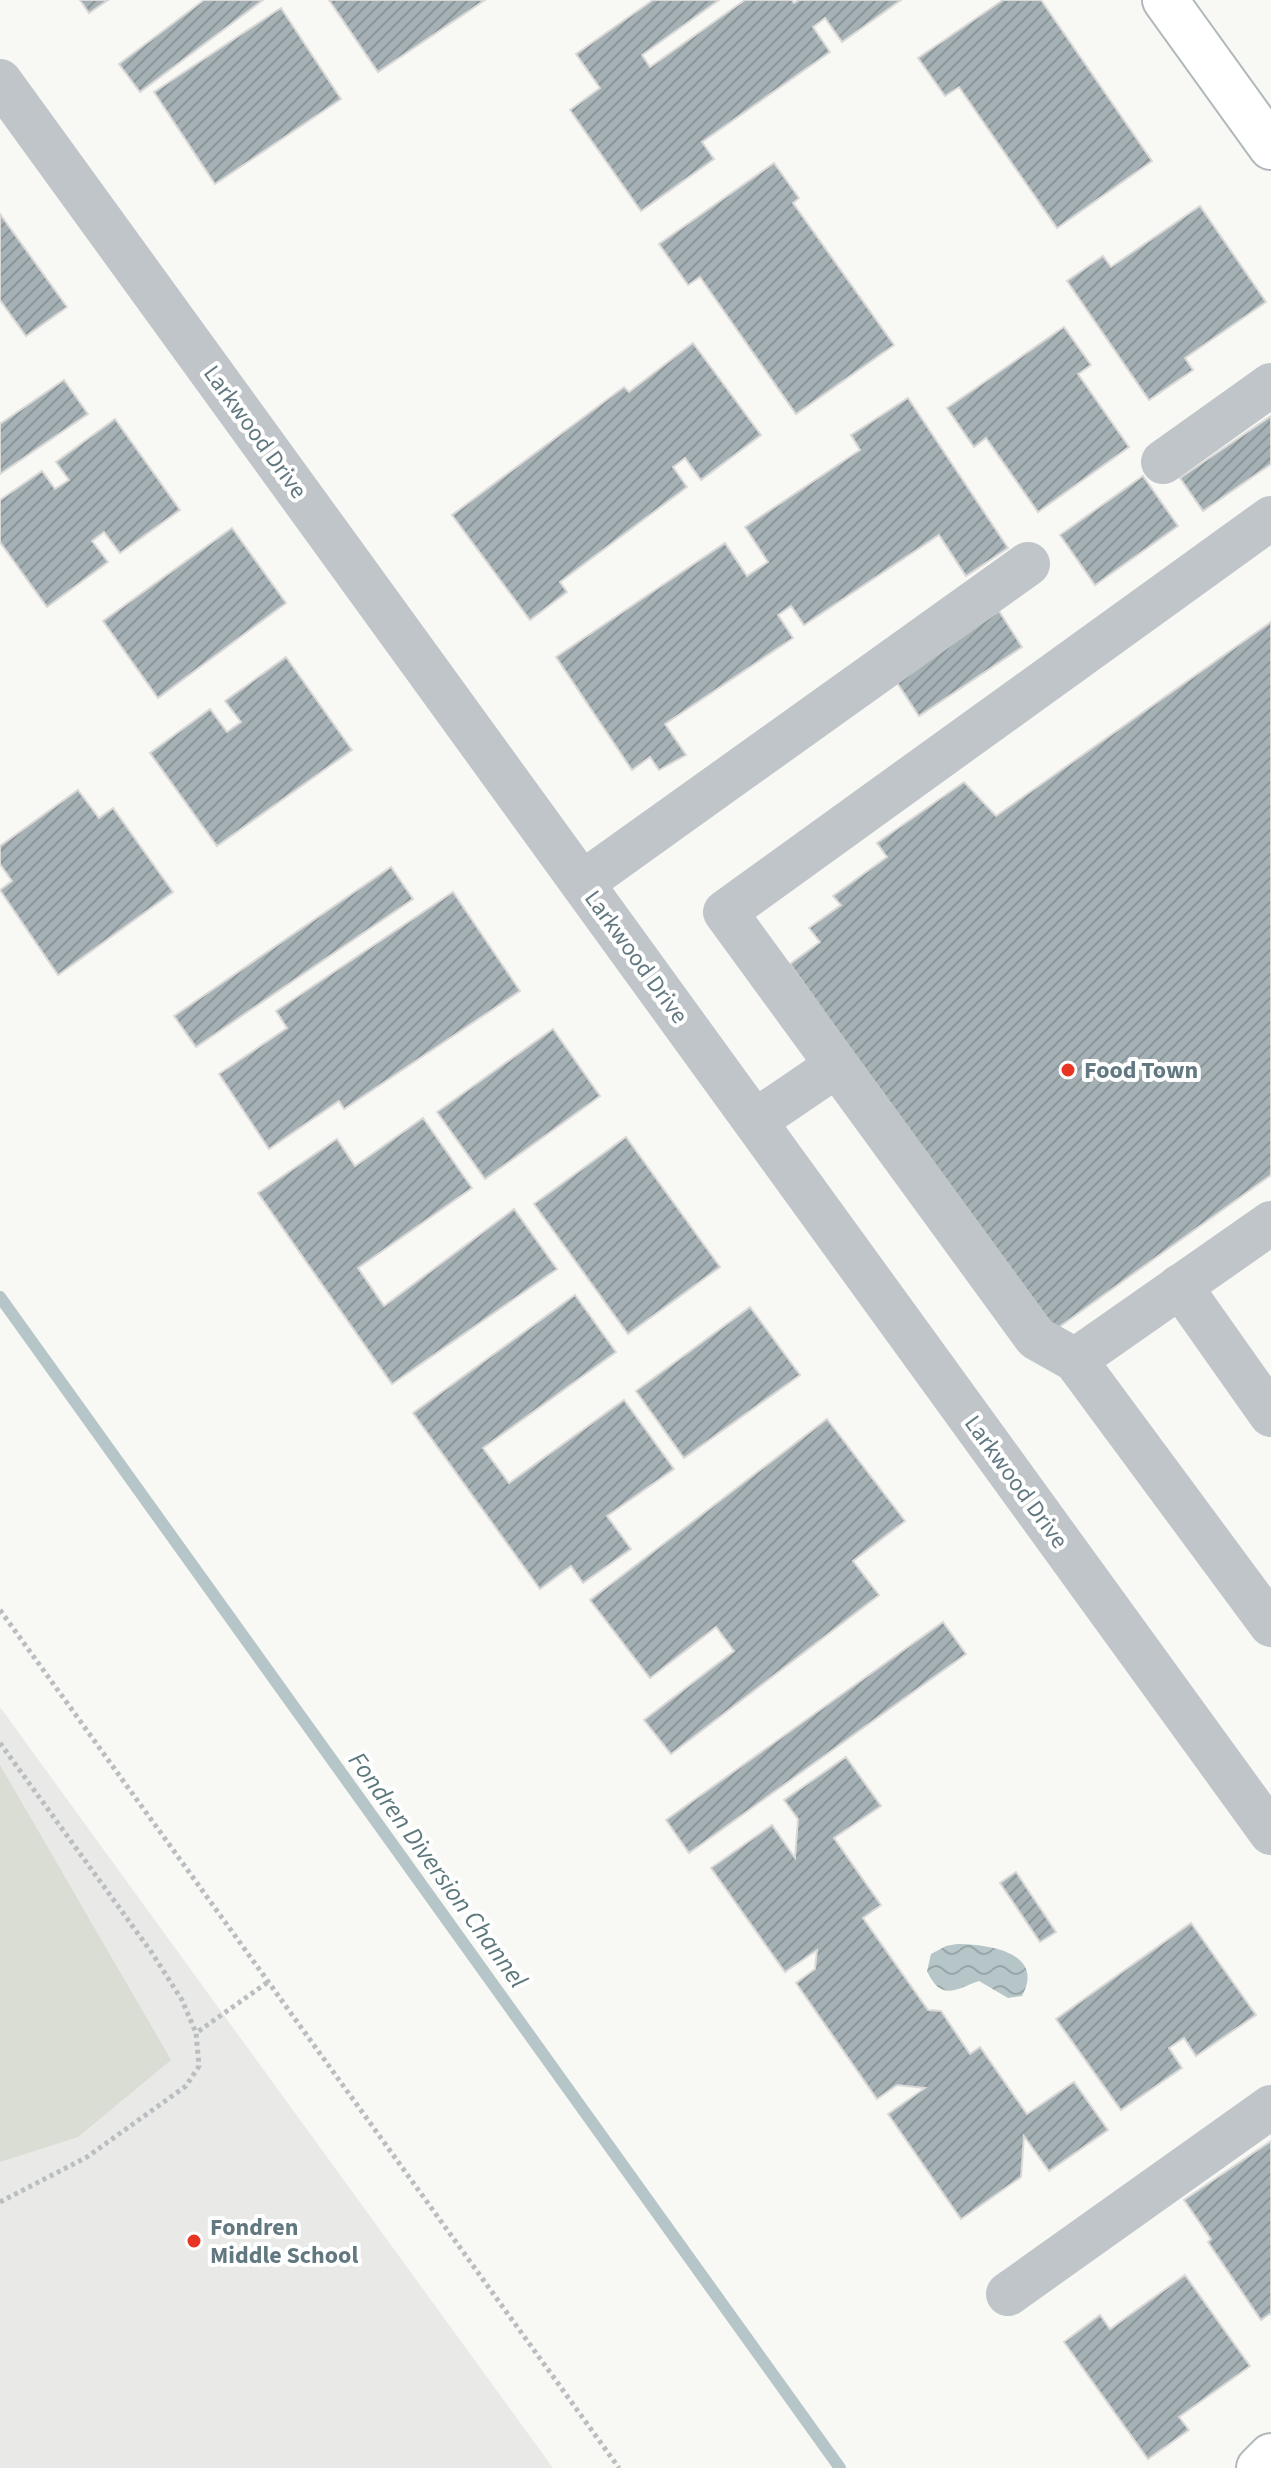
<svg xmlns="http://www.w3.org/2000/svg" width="1271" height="2468" viewBox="0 0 1271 2468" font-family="'Source Sans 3',sans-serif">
<defs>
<pattern id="water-waves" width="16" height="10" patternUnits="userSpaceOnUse" patternTransform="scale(2)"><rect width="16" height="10" fill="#b6c6c8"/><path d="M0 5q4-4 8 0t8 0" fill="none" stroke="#97a6a8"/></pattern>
<pattern id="building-hatch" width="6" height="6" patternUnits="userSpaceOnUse" patternTransform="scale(2)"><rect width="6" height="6" fill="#a5b1b5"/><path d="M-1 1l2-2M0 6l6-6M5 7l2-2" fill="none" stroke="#8a9599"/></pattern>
</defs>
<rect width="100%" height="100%" fill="#f8f8f5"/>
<path fill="#e9e9e8" d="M0 1707 553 2468H0Z"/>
<path fill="#d9ddd4" d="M0 1765 171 2060 78 2137 0 2162Z"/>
<path fill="url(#water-waves)" d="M957 1944C987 1944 1046 1952 1022 1996L1008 1998 979 1981C956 1989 941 2002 927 1971L931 1954 946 1946Z"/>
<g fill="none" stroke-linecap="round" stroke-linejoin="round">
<path stroke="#b6c6c8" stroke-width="12" d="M0 1297 840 2468"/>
</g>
<g fill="url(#building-hatch)" stroke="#dad9d7" stroke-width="2">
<path d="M80 0H108L89 13Z"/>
<path d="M204 0H263L140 92 119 64Z"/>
<path d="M329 0H485L378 72Z"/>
<path d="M653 0H719L642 55 650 67 745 0H792L794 3 799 0H901L842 42 825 18 813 27 830 52 702 142 714 159 641 211 570 110 600 88 576 54Z"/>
<path d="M1003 0H1041L1152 161 1057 228 959 87 945 96 918 58Z"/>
<path d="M281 8 341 99 215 184 154 92Z"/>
<path d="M774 163 799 198 793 203 894 345 796 414 700 277 688 285 659 244Z"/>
<path d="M1200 206 1266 302 1185 358 1193 370 1149 400 1067 281 1103 256 1111 267Z"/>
<path d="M0 214 67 307 26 336 0 300Z"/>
<path d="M1064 327 1091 365 1078 374 1129 447 1038 512 986 438 974 447 947 408Z"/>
<path d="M693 343 761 435 701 480 685 458 673 467 687 487 560 582 567 592 530 620 452 515 624 387 629 392Z"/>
<path d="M64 380 88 414 0 474V424Z"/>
<path d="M908 398 1008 548 966 576 939 535 804 625 791 606 778 615 793 638 665 724 686 755 659 770 650 757 632 770 556 657 725 543 747 576 768 562 745 527 860 450 851 435Z"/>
<path d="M1271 416V464L1203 511 1180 478Z"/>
<path d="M115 419 180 510 120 553 104 532 92 541 108 562 47 607 0 542V500L42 471 55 489 69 480 56 462Z"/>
<path d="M1143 476 1178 526 1095 585 1060 535Z"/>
<path d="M232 528 286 603 158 698 103 621Z"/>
<path d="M999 611 1022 647 919 716 896 681Z"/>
<path d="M1271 622V1175L1052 1332 790 964 820 942 809 928 841 905 833 896 887 857 877 843 964 782 996 816Z"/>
<path d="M286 657 352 750 217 846 150 753 210 709 227 732 241 722 225 701Z"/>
<path d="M78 790 99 818 113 808 173 892 58 975 0 890 12 881 0 864V846Z"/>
<path d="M391 867 413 899 196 1047 174 1016Z"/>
<path d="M453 892 520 991 344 1109 339 1101 269 1149 219 1074 287 1028 276 1011Z"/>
<path d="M553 1029 600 1096 485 1179 437 1112Z"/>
<path d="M423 1118 472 1188 358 1268 384 1306 514 1209 557 1269 392 1384 258 1193 337 1139 355 1166Z"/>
<path d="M626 1137 720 1267 628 1334 534 1204Z"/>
<path d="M575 1295 616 1352 483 1448 509 1483 624 1400 674 1469 607 1516 631 1549 583 1583 571 1566 540 1589 413 1413Z"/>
<path d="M750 1307 800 1375 684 1458 636 1391Z"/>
<path d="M827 1419 905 1521 853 1561 879 1595 671 1754 644 1720 734 1651 716 1627 650 1678 590 1600Z"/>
<path d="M943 1622 966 1654 689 1853 666 1820Z"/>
<path d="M846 1757 881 1806 834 1838 881 1905 863 1918 928 2010 941 2011 970 2054 980 2047 1027 2114 1074 2082 1108 2130 1049 2171 1024 2136 1021 2177 961 2219 888 2114 925 2088 897 2085 877 2099 796 1983 815 1969 817 1950 785 1972 711 1868 772 1825 795 1858 798 1819 784 1800Z"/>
<path d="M1016 1872 1056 1932 1040 1942 1000 1883Z"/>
<path d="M1191 1923 1256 2015 1196 2056 1184 2038 1169 2048 1182 2068 1121 2110 1056 2019Z"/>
<path d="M1271 2141V2313L1261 2320 1208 2242 1211 2239 1184 2200Z"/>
<path d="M1185 2275 1250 2366 1179 2417 1189 2430 1148 2459 1064 2342 1100 2315 1110 2329Z"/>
</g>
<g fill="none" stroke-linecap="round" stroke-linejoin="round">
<defs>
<g id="major">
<path d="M1165 0 1271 147"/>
<path d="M1259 2468 1271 2456"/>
</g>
</defs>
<use href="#major" stroke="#b2b9bc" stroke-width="48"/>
<g stroke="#b9bec0" stroke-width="5" stroke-dasharray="4 4" stroke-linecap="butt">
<path d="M0 1610 619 2468"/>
<path d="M0 1743 152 1953 182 2000 196 2033"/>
<path d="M0 2202 87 2157 186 2086 199 2066 196 2033 268 1982"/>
</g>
<g stroke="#bfc5c8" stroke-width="44">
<path d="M0 81 1271 1833"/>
<path d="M1163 462 1271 385"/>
<path d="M1271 518 725 912 1036 1338 1075 1360 1271 1625"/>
<path d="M582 883 1028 564"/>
<path d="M755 1121 836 1066"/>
<path d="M1180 1286 1271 1415"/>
<path d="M1075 1360 1271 1223"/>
<path d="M1008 2294 1271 2107"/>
</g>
<use href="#major" stroke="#fff" stroke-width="44"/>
</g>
<g fill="#e93424" stroke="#fff" stroke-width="3">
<circle cx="1068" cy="1070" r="8"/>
<circle cx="194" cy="2241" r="8"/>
</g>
<g text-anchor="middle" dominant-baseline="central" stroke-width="8" stroke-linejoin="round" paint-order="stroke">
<g font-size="24" fill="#627881" stroke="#fff">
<text transform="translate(255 432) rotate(54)">Larkwood Drive</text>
<text transform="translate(636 957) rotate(54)">Larkwood Drive</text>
<text transform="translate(1016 1482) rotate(54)">Larkwood Drive</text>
</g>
<g font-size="24" font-weight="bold" fill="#627881" stroke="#fff" text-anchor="start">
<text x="1084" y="1070">Food Town</text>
<text x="210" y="2227">Fondren<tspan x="210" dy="28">Middle School</tspan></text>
</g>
<g font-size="26" font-style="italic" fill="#5d787c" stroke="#fff">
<text transform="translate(438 1870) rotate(54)">Fondren Diversion Channel</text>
</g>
</g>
</svg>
